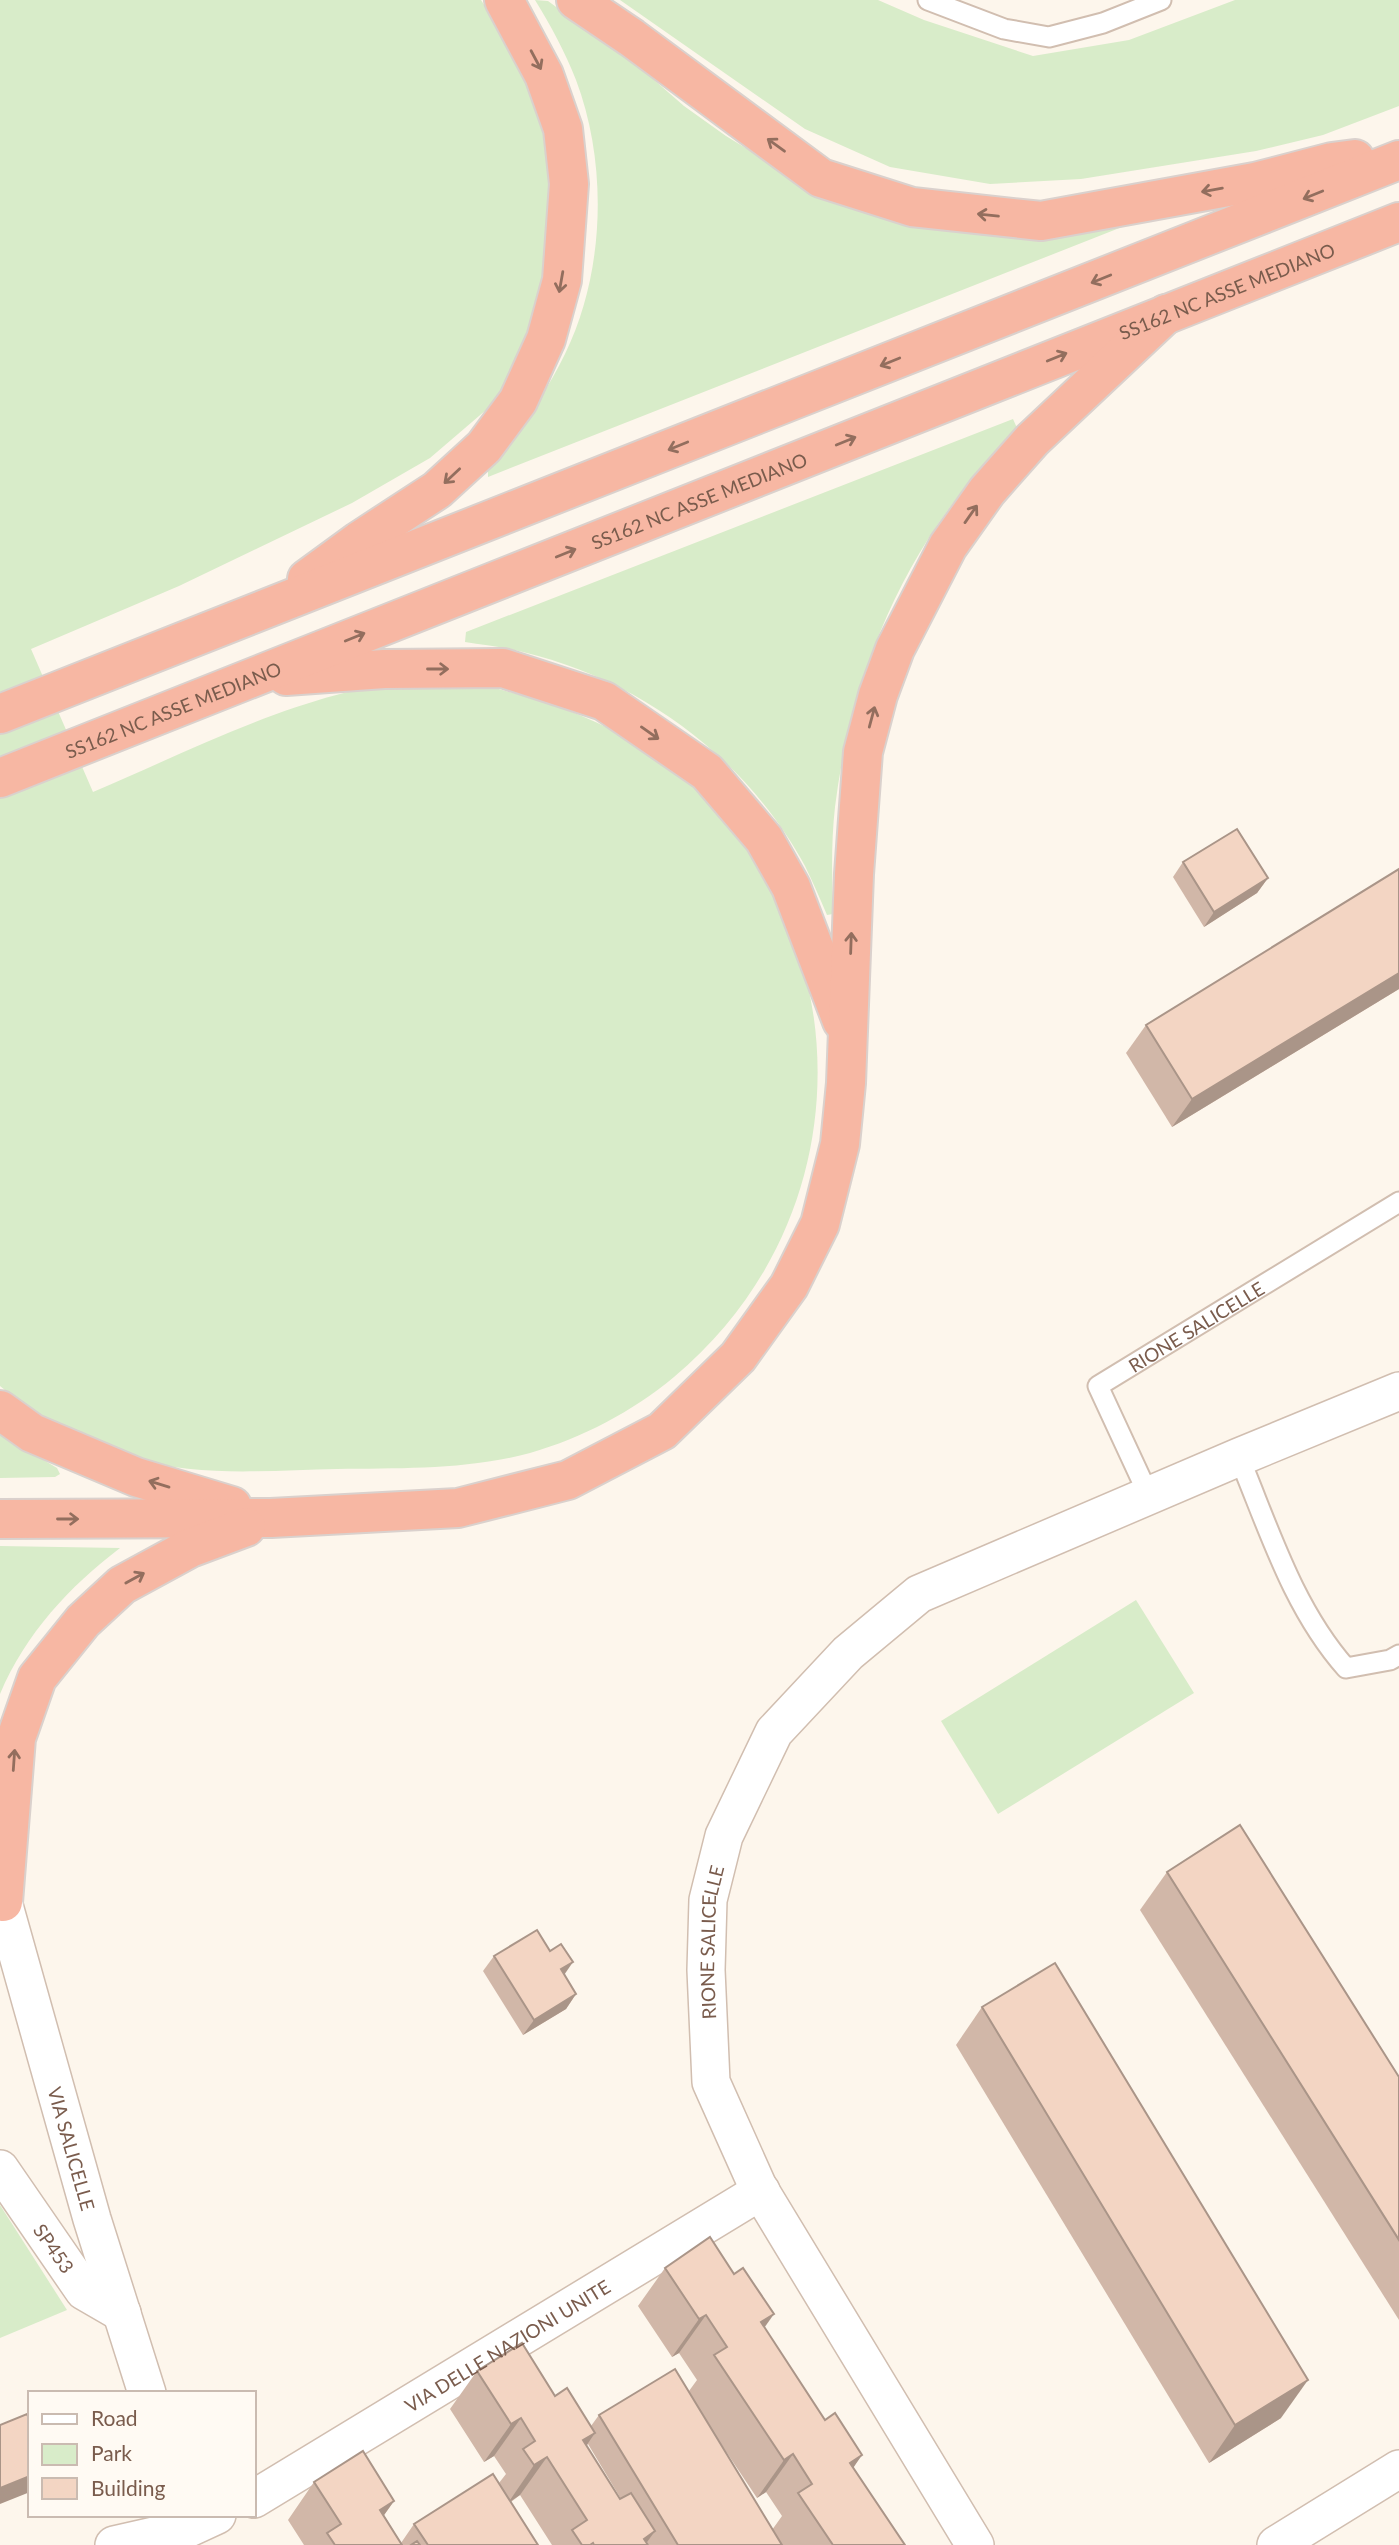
<svg xmlns="http://www.w3.org/2000/svg" width="1399" height="2545" viewBox="0 0 1399 2545" font-family="Lato,sans-serif">
<rect width="100%" height="100%" fill="#fdf6ec"/>
<g fill="#d8ecc9">
<path d="M0 0H481L508 42 529 86 543 133 551 182 546 280 516 373 486 410 430 458 352 503 179 586 31 649 93 792C197 748 307 689 420 680 464 677 508 691 549 704 846 799 910 1180 674 1377 632 1412 582 1438 530 1453 467 1470 402 1468 337 1469 271 1470 199 1478 134 1458 118 1453 103 1444 87 1438 55 1425 27 1409 0 1386Z"/>
<path d="M535 0 548 1 645 72 684 106 726 136 770 163 1039 232 1122 227 488 477V468C516 432 545 396 565 354 605 272 608 165 576 80 565 52 551 26 535 0Z"/>
<path d="M620 0H878L924 20 1033 56 1129 40 1235 0H1399V106L1323 135 1256 151 1081 179 990 184 890 167 805 129Z"/>
<path d="M1013 419 1017 428C993 455 969 481 948 510 885 596 848 701 835 807 831 842 832 878 833 914L827 915C820 899 813 882 805 866 747 759 641 680 523 652 504 647 484 645 465 642L466 632Z"/>
<path d="M0 1434 57 1468 60 1474 55 1477 0 1478Z"/>
<path d="M0 1546 120 1548C69 1587 26 1633 0 1694Z"/>
<path d="M1136 1600 1194 1693 998 1814 941 1721Z"/>
<path d="M0 2205 67 2310 0 2338Z"/>
</g>
<g fill="none" stroke-linecap="round" stroke-linejoin="round">
<defs>
<g id="lane">
<path d="M928 0 1004 29 1049 37 1103 23 1161 0"/>
<path d="M1239 1457C1269 1529 1293 1608 1346 1668L1390 1660 1399 1655"/>
<path id="s1" d="M1149 1496 1098 1386 1399 1202"/>
</g>
<g id="street">
<path id="s2" d="M3 1902 92 2219 147 2393"/>
<path id="s3" d="M0 2169 84 2291 122 2313"/>
<path id="s4" d="M254 2499 761 2191"/>
<path d="M114 2545 189 2528 217 2515"/>
<path id="s5" d="M975 2545 758 2187 711 2082 706 1970 708 1900 724 1836 774 1732 848 1653 919 1594 1239 1457 1399 1391"/>
<path d="M1276 2545 1399 2469"/>
</g>
<g id="highway">
<path d="M576 0 632 38 821 178 912 207 1041 221 1255 182 1332 162 1355 159"/>
<path d="M307 579 359 541 437 490 484 447 518 401 546 339 562 280 569 184 563 129 544 75 504 0"/>
<path d="M286 676 384 669 503 668 604 701 707 772 764 839 791 887 842 1021"/>
<path d="M0 714 1399 160"/>
<path id="s6" d="M0 778 1399 222"/>
<path d="M0 1410 32 1433 136 1477 232 1506"/>
<path d="M0 1519 271 1518 458 1508 568 1480 662 1431 738 1357 789 1286 820 1224 840 1144 846 1083 854 874 863 752 878 695 895 649 948 546 987 491 1032 440 1166 314"/>
<path d="M3 1902 16 1738 37 1678 83 1621 122 1585 190 1548 246 1527"/>
</g>
</defs>
<use href="#lane" stroke="#d1beb0" stroke-width="23"/>
<use href="#street" stroke="#d1beb0" stroke-width="40"/>
<use href="#highway" stroke="#dad1cd" stroke-width="42"/>
<use href="#lane" stroke="#fff" stroke-width="19"/>
<use href="#street" stroke="#fff" stroke-width="37"/>
<use href="#highway" stroke="#f7b7a3" stroke-width="38"/>
</g>
<g fill="#d1b7a8" fill-rule="evenodd">
<path d="M1183 862 1268 878 1257 893 1204 927 1173 877Z"/>
<path d="M1399 869V989L1172 1127 1126 1053 1146 1025Z"/>
<path d="M1167 1872 1399 2077V2320L1140 1910Z"/>
<path d="M494 1956 564 1975 576 1994 566 2009 523 2035 483 1971Z"/>
<path d="M982 2007 1281 2418 1209 2463 956 2045Z"/>
<path d="M665 2268 764 2327 825 2420 862 2455 853 2467 905 2545H649L647 2542 648 2545H552L520 2495 511 2502 538 2545H304L288 2520 314 2482 394 2501 384 2515 401 2543 414 2524 499 2483 506 2474 494 2456 484 2462 450 2409 477 2371 555 2396 591 2426 599 2415 689 2391 697 2380 679 2353 672 2357 638 2306ZM711 2429 757 2498 766 2492 782 2516 772 2530ZM588 2444 621 2499H620L586 2446Z"/>
</g>
<g fill="#aa9588">
<path d="M1268 878 1257 893 1204 927 1214 912Z"/>
<path d="M1399 973V989L1172 1127 1192 1099Z"/>
<path d="M573 1962 562 1978 561 1969Z"/>
<path d="M576 1994 566 2009 523 2035 534 2020Z"/>
<path d="M774 2314 747 2352 761 2322Z"/>
<path d="M706 2315 679 2353 672 2357 699 2319Z"/>
<path d="M1308 2380 1281 2418 1209 2463 1235 2425Z"/>
<path d="M521 2418 494 2456 484 2462 511 2424Z"/>
<path d="M595 2433 569 2471 583 2440Z"/>
<path d="M793 2454 766 2492 757 2498 784 2460Z"/>
<path d="M862 2455 836 2493 850 2463Z"/>
<path d="M547 2457 520 2495 508 2503 534 2465Z"/>
<path d="M30 2476V2492L0 2504V2488Z"/>
<path d="M394 2501 367 2539 380 2510Z"/>
<path d="M655 2531 645 2545 644 2539Z"/>
</g>
<g fill="#f3d5c3" stroke="#aa9588" stroke-width="2">
<path d="M1237 829 1268 878 1214 912 1183 862Z"/>
<path d="M1399 869V973L1192 1099 1146 1025Z"/>
<path d="M1240 1825 1399 2077V2240L1167 1872Z"/>
<path d="M537 1930 550 1951 561 1944 573 1962 561 1969 576 1994 534 2020 494 1956Z"/>
<path d="M1055 1963 1308 2380 1235 2425 982 2007Z"/>
<path d="M710 2237 734 2274 743 2268 774 2314 761 2322 825 2420 835 2413 862 2455 850 2463 905 2545H833L798 2493 812 2484 793 2454 784 2460 714 2355 727 2347 706 2315 699 2319 665 2268Z"/>
<path d="M522 2343 555 2396 567 2388 595 2433 583 2440 620 2499 631 2493 655 2531 644 2539 648 2545H594L593 2543 590 2545H582L572 2530 587 2520 547 2457 534 2465 523 2449 535 2441 521 2418 511 2424 477 2371Z"/>
<path d="M675 2369 782 2545H678L599 2415Z"/>
<path d="M27 2414 30 2421V2476L0 2488V2425Z"/>
<path d="M363 2451 394 2501 380 2510 402 2545H335L327 2533 341 2524 314 2482Z"/>
<path d="M493 2474 538 2545H428L414 2524Z"/>
<path d="M417 2541 420 2545H411Z"/>
</g>
<defs><path id="oneway-shaft" d="M-6 0H5M1.5-3L5.5 0L1.5 3" fill="none" stroke-width="1.6" stroke-linecap="round" stroke-linejoin="round" transform="scale(1.75)"/></defs>
<g stroke="#936e5e">
<use href="#oneway-shaft" transform="translate(536 60) rotate(62)"/>
<use href="#oneway-shaft" transform="translate(776 145) rotate(-144)"/>
<use href="#oneway-shaft" transform="translate(1212 190) rotate(170)"/>
<use href="#oneway-shaft" transform="translate(1313 195) rotate(158)"/>
<use href="#oneway-shaft" transform="translate(988 215) rotate(-174)"/>
<use href="#oneway-shaft" transform="translate(1101 279) rotate(158)"/>
<use href="#oneway-shaft" transform="translate(561 282) rotate(100)"/>
<use href="#oneway-shaft" transform="translate(1057 357) rotate(-22)"/>
<use href="#oneway-shaft" transform="translate(890 362) rotate(158)"/>
<use href="#oneway-shaft" transform="translate(846 441) rotate(-22)"/>
<use href="#oneway-shaft" transform="translate(678 446) rotate(158)"/>
<use href="#oneway-shaft" transform="translate(452 476) rotate(137)"/>
<use href="#oneway-shaft" transform="translate(971 514) rotate(-55)"/>
<use href="#oneway-shaft" transform="translate(566 553) rotate(-22)"/>
<use href="#oneway-shaft" transform="translate(355 637) rotate(-22)"/>
<use href="#oneway-shaft" transform="translate(438 669)"/>
<use href="#oneway-shaft" transform="translate(872 717) rotate(-75)"/>
<use href="#oneway-shaft" transform="translate(650 733) rotate(35)"/>
<use href="#oneway-shaft" transform="translate(851 943) rotate(-88)"/>
<use href="#oneway-shaft" transform="translate(159 1484) rotate(-163)"/>
<use href="#oneway-shaft" transform="translate(68 1519)"/>
<use href="#oneway-shaft" transform="translate(135 1578) rotate(-29)"/>
<use href="#oneway-shaft" transform="translate(14 1760) rotate(-86)"/>
</g>
<g text-anchor="middle" dominant-baseline="central" stroke-width="5" stroke-linejoin="round" paint-order="stroke">
<g font-size="19" fill="#7a5c4d" stroke="#fffaf3">
<text stroke="none"><textPath href="#s6" startOffset="1320">SS162 NC ASSE MEDIANO</textPath></text>
<text stroke="none"><textPath href="#s6" startOffset="752">SS162 NC ASSE MEDIANO</textPath></text>
<text stroke="none"><textPath href="#s6" startOffset="186">SS162 NC ASSE MEDIANO</textPath></text>
<text stroke="none"><textPath href="#s1" startOffset="236">RIONE SALICELLE</textPath></text>
<text stroke="none"><textPath href="#s5" startOffset="674">RIONE SALICELLE</textPath></text>
<text stroke="none"><textPath href="#s2" startOffset="256">VIA SALICELLE</textPath></text>
<text stroke="none"><textPath href="#s3" startOffset="96">SP453</textPath></text>
<text stroke="none"><textPath href="#s4" startOffset="296">VIA DELLE NAZIONI UNITE</textPath></text>
</g>
</g>
<rect x="28" y="2391" width="228" height="126" fill="#fffaf3" stroke="#cabbb1" stroke-width="2"/>
<rect x="42" y="2414" width="35" height="10" fill="#ffffff" stroke="#cabbb1" stroke-width="2"/>
<text x="91" y="2426" font-size="21" fill="#7a5c4d">Road</text>
<rect x="42" y="2444" width="35" height="21" fill="#d8ecc9" stroke="#cabbb1" stroke-width="2"/>
<text x="91" y="2461" font-size="21" fill="#7a5c4d">Park</text>
<rect x="42" y="2478" width="35" height="21" fill="#f3d5c3" stroke="#cabbb1" stroke-width="2"/>
<text x="91" y="2496" font-size="21" fill="#7a5c4d">Building</text>
</svg>
